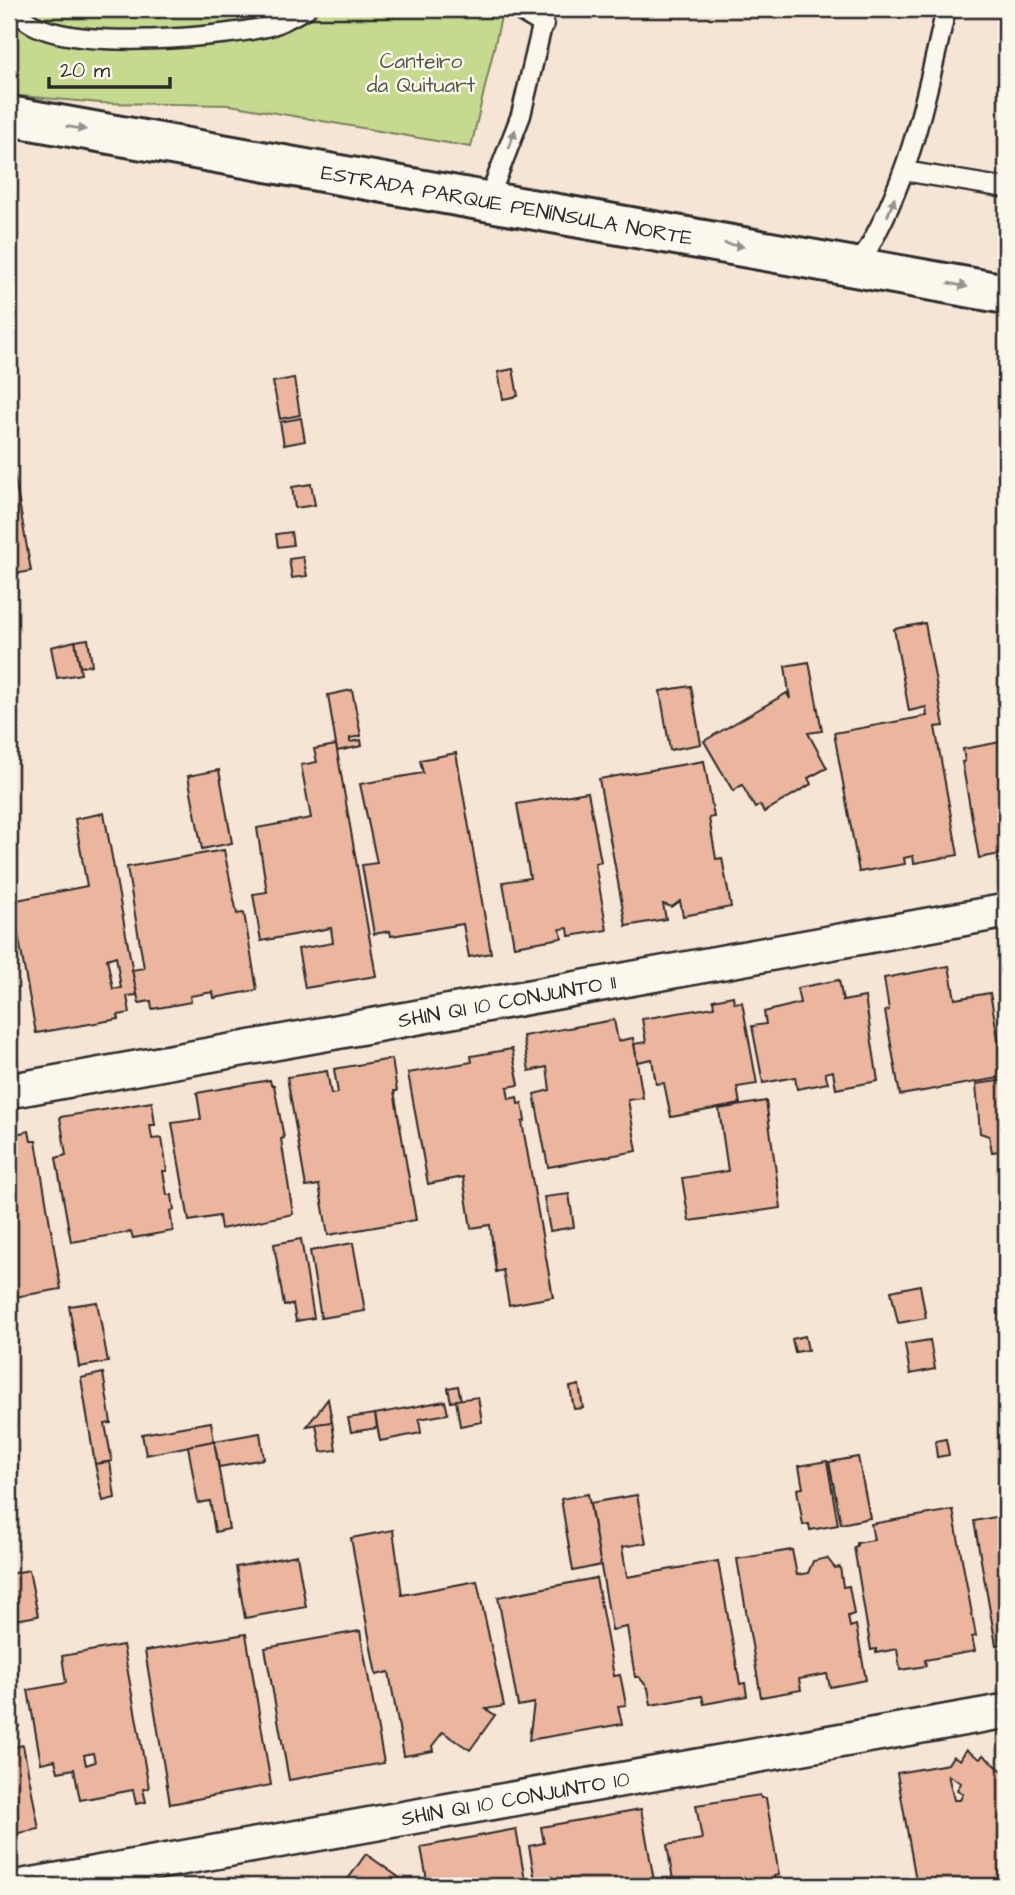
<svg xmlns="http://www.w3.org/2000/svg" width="1015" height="1895" viewBox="0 0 1015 1895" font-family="'Architects Daughter',sans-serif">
<rect width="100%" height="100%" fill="#f6e4d4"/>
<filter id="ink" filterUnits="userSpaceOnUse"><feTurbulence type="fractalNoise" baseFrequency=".0143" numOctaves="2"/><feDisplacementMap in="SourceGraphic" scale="14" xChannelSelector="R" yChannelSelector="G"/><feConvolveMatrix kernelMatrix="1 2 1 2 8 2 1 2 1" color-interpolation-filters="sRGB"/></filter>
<g filter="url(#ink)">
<path fill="#c6da8f" stroke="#78825d" stroke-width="2" d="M9 9H503L471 147 230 105 101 103 9 95Z"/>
<g fill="#ebb69d" stroke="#2b2b2b" stroke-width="2" fill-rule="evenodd">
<path d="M513 369 518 396 503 399 498 372Z"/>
<path d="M294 378 300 415 280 419 273 382Z"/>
<path d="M301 418 305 441 284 445 280 422Z"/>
<path d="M9 444 31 571 9 575Z"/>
<path d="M311 484 315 505 295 508 292 487Z"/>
<path d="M291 532 293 545 278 547 276 534Z"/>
<path d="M303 557 307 576 292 578 289 559Z"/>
<path d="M925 623 944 726 935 727 958 855 914 863 913 856 904 858 905 864 859 872 834 733 927 716 926 707 909 711 894 629Z"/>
<path d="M88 639 92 665 80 667 75 641Z"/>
<path d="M75 641 81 674 57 678 51 647Z"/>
<path d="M809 662 822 731 808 733 827 768 808 778 811 784 764 812 760 805 755 808 742 785 733 791 704 741 787 693 790 699 785 666Z"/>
<path d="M691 686 701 744 670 750 660 691Z"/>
<path d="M352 690 361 736 350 738V742L361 740 362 746 337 751 328 695Z"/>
<path d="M1006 741V853L979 858 962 762 965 761 963 749Z"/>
<path d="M336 745 376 976 305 988 298 949 333 943 331 928 261 941 253 894 267 892 257 828 311 818 301 765 317 762 314 749Z"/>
<path d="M456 753 491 953 469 957 463 924 391 936 390 931 374 934 362 865 377 863 360 784 423 773 420 760Z"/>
<path d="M704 761 714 817 709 818 716 859 722 858 731 907 683 916 680 901 672 907 663 904 666 919 626 926 599 779Z"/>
<path d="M219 770 232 843 202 849 188 776Z"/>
<path d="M588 792 601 862 595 863 607 930 569 936 568 928 560 929 562 938 514 946 503 882 530 878 517 804Z"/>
<path d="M104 813 137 995 127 996 130 1013 118 1015 119 1019 36 1033 12 901 87 886 75 819ZM116 956 121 988 113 989 107 959Z"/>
<path d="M224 850 237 914 244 913 257 990 214 998 213 992 190 996 191 1002 152 1009 151 1001 139 1003 132 970 144 968 127 867Z"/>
<path d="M949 966 955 999 990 993 1005 1077 900 1095 885 1011 889 1010 884 978Z"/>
<path d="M839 980 843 1001 865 997 878 1081 836 1089 833 1071 825 1073 828 1083 797 1089 795 1077 763 1083 752 1026 766 1024 764 1012 800 1003 797 988Z"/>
<path d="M733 996 734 1003 742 1002 757 1084 737 1087 740 1104 671 1117 664 1083 656 1084 652 1059 637 1062 634 1044 646 1042 642 1019 714 1007 713 1000Z"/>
<path d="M614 1020 618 1041 633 1038 643 1098 628 1100 637 1151 548 1167 534 1094 550 1090 547 1067 529 1071 523 1036Z"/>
<path d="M512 1049 519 1085 507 1087 509 1099 517 1097 518 1104 522 1103 525 1121 522 1122 553 1297 509 1305 503 1270 496 1272 490 1225 471 1228 463 1177 428 1184 408 1073 472 1062 471 1056Z"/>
<path d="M392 1059 397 1091H394L416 1220 328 1235 319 1185 306 1187 287 1077 327 1071 331 1094 338 1093 334 1069Z"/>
<path d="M270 1080 271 1085H274L284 1138 281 1139 293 1214 221 1229 219 1216 189 1221 172 1123 201 1119 197 1093Z"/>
<path d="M1006 1080V1150L992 1152 989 1136 980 1133 976 1084Z"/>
<path d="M766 1101 781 1208 689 1221 682 1178 728 1171 719 1109Z"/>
<path d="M152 1102 155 1125H150L152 1139 162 1138 167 1171H163L167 1195H172L174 1210 170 1211 173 1231 133 1238 131 1232 71 1242 56 1158 66 1155 60 1117Z"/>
<path d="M15 1126 16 1134 29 1131 31 1141H36L61 1289 9 1298V1127Z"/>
<path d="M569 1194 574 1227 550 1231 544 1197Z"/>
<path d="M301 1239 314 1318 296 1321 293 1304 284 1306 274 1244Z"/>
<path d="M353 1243 365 1311 321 1318 310 1251Z"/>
<path d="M920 1285 926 1318 898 1323 891 1291Z"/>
<path d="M97 1302 108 1362 79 1367 69 1306Z"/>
<path d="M805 1336 808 1350 795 1352 792 1339Z"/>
<path d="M930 1340 935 1369 910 1374 905 1344Z"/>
<path d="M103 1373 111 1423 105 1424 112 1461 95 1464 81 1378Z"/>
<path d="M579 1385 583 1408 574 1409 570 1387Z"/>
<path d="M458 1386 461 1400 451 1402 448 1388Z"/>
<path d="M478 1397 482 1422 460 1426 456 1400Z"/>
<path d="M328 1399 332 1422 307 1426Z"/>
<path d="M445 1401 448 1414 419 1419 421 1433 380 1441 375 1414Z"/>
<path d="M375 1414 377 1428 351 1432 348 1418Z"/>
<path d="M211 1422 214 1441 146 1455 142 1434Z"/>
<path d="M332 1422 336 1450 321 1452 316 1424Z"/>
<path d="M260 1433 264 1459 219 1467 214 1441Z"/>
<path d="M946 1439 949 1455 937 1457 935 1441Z"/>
<path d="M214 1441 229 1529 215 1532 210 1501 198 1503 188 1446Z"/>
<path d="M858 1457 870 1518 841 1524 829 1462Z"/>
<path d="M827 1461 838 1525 810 1530 809 1524 803 1525 797 1489 803 1488 799 1466Z"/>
<path d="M110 1462 115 1498 103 1501 95 1464Z"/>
<path d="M588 1494 601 1565 573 1571 561 1499Z"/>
<path d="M637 1495 646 1543 622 1547 627 1577 718 1561 740 1684 745 1683 747 1696 704 1704 702 1696 651 1705 648 1688 639 1677H635L627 1627 612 1630 590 1503Z"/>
<path d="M953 1510 976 1636 972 1637 975 1651 925 1660 926 1666 900 1670 897 1649 876 1653V1649L871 1650 854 1547 857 1546V1543L874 1540 871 1524Z"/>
<path d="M1006 1515V1643L996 1645 974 1521Z"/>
<path d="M393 1530 402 1595 477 1581 504 1706 486 1709 495 1715 470 1750 443 1732 432 1746 433 1751 404 1756 389 1672 376 1675 351 1538Z"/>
<path d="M792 1550 797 1575 808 1573 813 1561 827 1558 835 1568 840 1567 843 1587 849 1586 854 1614 848 1616 850 1627 856 1625 866 1680 830 1687 827 1674 799 1679 801 1690 761 1697 737 1559Z"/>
<path d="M297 1555 306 1607 245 1618 236 1567Z"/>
<path d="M29 1570 38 1616 9 1621V1574Z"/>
<path d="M596 1578 614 1676 620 1675 622 1684 626 1705 618 1706 622 1724 529 1740 534 1703 518 1706 498 1597Z"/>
<path d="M360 1631 384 1763 289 1780 265 1648Z"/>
<path d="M246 1634 271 1785 170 1804 145 1651Z"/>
<path d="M123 1645 149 1788 143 1789 146 1802 136 1804 133 1790 80 1800 74 1769 58 1772 55 1760 41 1763 28 1690 66 1683 62 1656ZM93 1753 95 1762 86 1765 84 1755Z"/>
<path d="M9 1702 16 1707 9 1717 19 1726 9 1741 11 1748 23 1745 39 1829 9 1835Z"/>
<path d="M966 1750 980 1759 983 1755 1006 1774V1886H917L897 1773 948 1764 953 1756 960 1760ZM948 1775 961 1783 957 1790 963 1794 960 1800H954Z"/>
<path d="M760 1795 761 1798H766L779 1875 774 1876 775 1881 767 1882V1886H674L667 1845 702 1839 696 1805Z"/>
<path d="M641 1809 655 1886H555L553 1877 535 1880 529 1846 544 1843 541 1827Z"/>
<path d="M516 1829 526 1886H428L421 1847Z"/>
<path d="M366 1854 404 1881 400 1886H343Z"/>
<path d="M238 1880 239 1886H202Z"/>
</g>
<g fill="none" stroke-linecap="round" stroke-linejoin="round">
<defs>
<g id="service">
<path d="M17 9C38 57 221 37 266 27 280 24 293 15 306 9"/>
<path d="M517 9 544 25"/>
<path d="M904 171 1006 188"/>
<path d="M487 203 521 115 546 9"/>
<path d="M858 266C909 183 925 103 946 9"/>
</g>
<g id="minor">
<path id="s1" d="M9 1091 1006 911"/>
<path id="s2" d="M24 1886 1006 1711"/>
</g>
<g id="secondary">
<path id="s3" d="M9 116 1006 294"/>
</g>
</defs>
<use href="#service" stroke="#2b2b2b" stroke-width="23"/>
<use href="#minor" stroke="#2b2b2b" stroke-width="38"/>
<use href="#secondary" stroke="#2b2b2b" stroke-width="44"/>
<use href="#service" stroke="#fbf7ec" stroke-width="18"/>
<use href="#minor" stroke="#fbf7ec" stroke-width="33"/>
<use href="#secondary" stroke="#fbf7ec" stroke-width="38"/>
</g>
<defs><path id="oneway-solid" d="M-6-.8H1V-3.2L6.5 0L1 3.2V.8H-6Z" transform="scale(1.75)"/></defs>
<g fill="#93918c">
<use href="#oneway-solid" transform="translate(76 128) rotate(10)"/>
<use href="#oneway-solid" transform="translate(512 139) rotate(-71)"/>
<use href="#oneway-solid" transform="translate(891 207) rotate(-69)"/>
<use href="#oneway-solid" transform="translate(734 245) rotate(10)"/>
<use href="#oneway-solid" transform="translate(958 285) rotate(11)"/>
</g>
</g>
<g text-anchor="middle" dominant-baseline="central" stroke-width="5" stroke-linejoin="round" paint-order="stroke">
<g font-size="21" fill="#525744" stroke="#fbf7ec">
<text x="421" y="61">Canteiro<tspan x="421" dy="24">da Quituart</tspan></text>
</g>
<g font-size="21" fill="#2b2b2b" stroke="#fbf7ec">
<text stroke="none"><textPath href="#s3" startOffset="506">ESTRADA PARQUE PENÍNSULA NORTE</textPath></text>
<text stroke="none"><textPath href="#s1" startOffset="506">SHIN QI 10 CONJUNTO 11</textPath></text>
<text stroke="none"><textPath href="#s2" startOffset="499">SHIN QI 10 CONJUNTO 10</textPath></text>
</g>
</g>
<rect width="1015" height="1895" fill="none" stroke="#fbf7ec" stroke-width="35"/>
<rect x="18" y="18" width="980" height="1860" fill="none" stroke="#2b2b2b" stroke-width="2.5" filter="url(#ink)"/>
<path d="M49 77v10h121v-10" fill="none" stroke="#2b2b2b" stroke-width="3.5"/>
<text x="60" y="77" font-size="21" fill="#2b2b2b" stroke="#fbf7ec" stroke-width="5" paint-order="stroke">20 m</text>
</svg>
